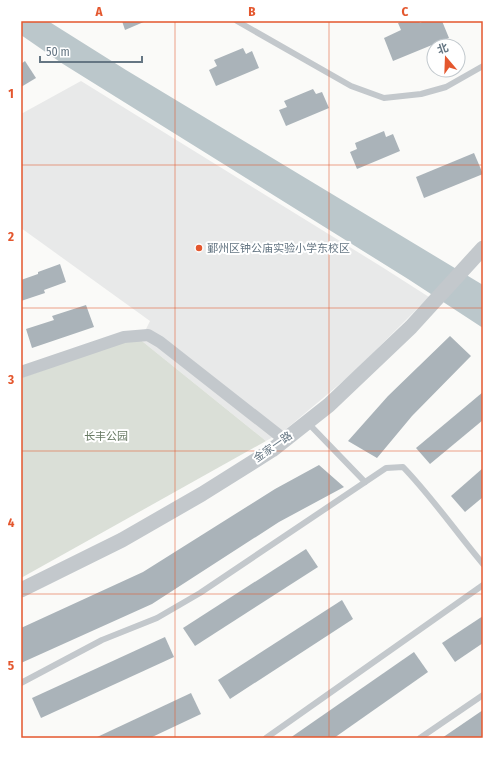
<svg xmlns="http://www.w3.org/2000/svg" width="504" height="759" viewBox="0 0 504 759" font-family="'Fira Sans Condensed','Noto Sans SC',sans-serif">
<rect width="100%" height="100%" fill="#fafaf8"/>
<path fill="#e8e9e9" d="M81 81 382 267 429 297 354 372 285 430 266 441 137 337 143 335 150 321 21 228V114Z"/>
<path fill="#dadfd7" d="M137 337 266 441 21 578V378Z"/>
<path fill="#bbc7cb" d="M21 21H48L126 70 483 285V328L408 279 63 64 21 35Z"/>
<g fill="#aab3b9">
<path d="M122 21H146L125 30Z"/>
<path d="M403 21H419L420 23 424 21H442L449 38 393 61 384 38 401 30 398 23Z"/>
<path d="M243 48 246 54 252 51 259 68 216 86 209 70 217 66 214 60Z"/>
<path d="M25 61 36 78 21 87V64Z"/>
<path d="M313 89 316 94 322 92 329 108 286 126 279 110 287 107 284 101Z"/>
<path d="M384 131 386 137 393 134 400 151 357 169 350 152 357 149 355 143Z"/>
<path d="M474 153 483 174 424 198 416 177Z"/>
<path d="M60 264 66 282 44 290 45 293 21 301V280L38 274V272Z"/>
<path d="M86 305 94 327 32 348 26 329 54 320 52 316Z"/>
<path d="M450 336 471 356 412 416 377 458 348 441 388 396Z"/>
<path d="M483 392V420L430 464 416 448Z"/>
<path d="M319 465 344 487 279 522 152 604 21 663V628L143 572 275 489Z"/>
<path d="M483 468V497L465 512 451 496Z"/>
<path d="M306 549 318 567 195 646 183 628Z"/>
<path d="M342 600 353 619 230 699 218 680Z"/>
<path d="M483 616V643L455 662 442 643Z"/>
<path d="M165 637 174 657 41 718 32 698Z"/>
<path d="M414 652 428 672 334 738H290Z"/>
<path d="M191 693 201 714 150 738H95Z"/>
<path d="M483 710V738H442Z"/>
</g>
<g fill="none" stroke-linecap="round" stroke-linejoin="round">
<g stroke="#c3c8cc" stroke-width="6">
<path d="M237 21 351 86 384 98 421 94 446 87 483 66"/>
<path d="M307 422 365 482"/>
<path d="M21 683 102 640 157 618 200 593 386 468 403 467C432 497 456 532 483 564"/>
<path d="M266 738 483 585"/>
<path d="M420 738 483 695"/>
</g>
<path stroke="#c3c8cc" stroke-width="12" d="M21 372 124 337 148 335 160 342 285 440"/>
<path stroke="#c3c8cc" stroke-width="15" d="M21 590 122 540 202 494 272 450 329 405 411 327 483 248"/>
</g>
<path fill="none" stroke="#e4572e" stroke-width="1" stroke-opacity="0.55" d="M175 21V738M329 21V738M21 165H483M21 308H483M21 451H483M21 594H483"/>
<circle fill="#e4572e" stroke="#fff" stroke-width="1.5" cx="199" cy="248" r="4"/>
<g text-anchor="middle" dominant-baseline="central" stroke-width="4" stroke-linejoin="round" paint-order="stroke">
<g font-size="11" fill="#657683" stroke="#fff" text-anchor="start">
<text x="207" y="248">鄞州区钟公庙实验小学东校区</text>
</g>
<g font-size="11" fill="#687a64" stroke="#fff">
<text x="106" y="436">长丰公园</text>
</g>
<g font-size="11" fill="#657683" stroke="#fff">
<text transform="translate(273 447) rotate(-35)">金家一路</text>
</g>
</g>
<rect width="504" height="759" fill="none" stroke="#ffffff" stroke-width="44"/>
<g transform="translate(446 58) rotate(341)"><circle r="19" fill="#ffffff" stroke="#c1c8cd"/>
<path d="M0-3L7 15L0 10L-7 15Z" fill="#e4572e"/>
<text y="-6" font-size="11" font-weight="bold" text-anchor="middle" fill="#657683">北</text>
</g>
<path d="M40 56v6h102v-6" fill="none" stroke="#657683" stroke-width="2"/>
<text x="46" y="56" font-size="12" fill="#657683" stroke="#ffffff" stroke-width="3" paint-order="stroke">50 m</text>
<rect x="22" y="22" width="460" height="715" fill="none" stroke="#e4572e" stroke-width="1.5"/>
<g font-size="13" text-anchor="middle" font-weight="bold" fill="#e4572e">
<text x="99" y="16">A</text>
<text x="252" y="16">B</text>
<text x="405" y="16">C</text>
<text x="11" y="98">1</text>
<text x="11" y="241">2</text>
<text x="11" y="384">3</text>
<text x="11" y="527">4</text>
<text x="11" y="670">5</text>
</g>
</svg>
